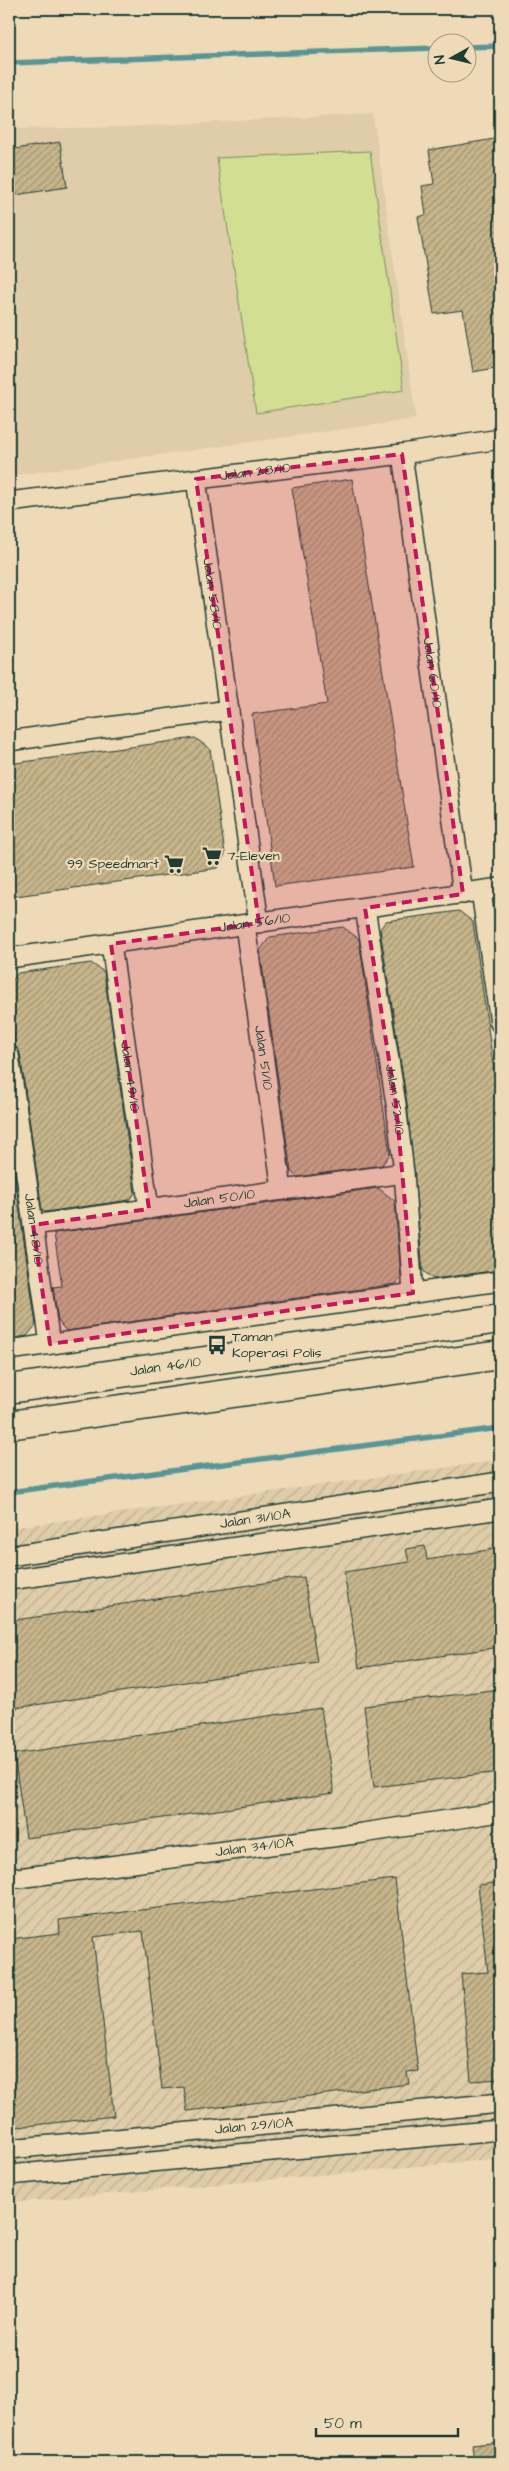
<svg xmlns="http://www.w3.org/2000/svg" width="509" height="2471" viewBox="0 0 509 2471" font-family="'Architects Daughter',sans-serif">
<defs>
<pattern id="industrial-furrows" width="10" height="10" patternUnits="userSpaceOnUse" patternTransform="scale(1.25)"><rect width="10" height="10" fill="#dfcca8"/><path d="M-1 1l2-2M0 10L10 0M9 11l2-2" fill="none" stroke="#bfb091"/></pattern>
<pattern id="building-hatch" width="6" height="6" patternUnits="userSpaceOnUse" patternTransform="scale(1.25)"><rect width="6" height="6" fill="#c7b58b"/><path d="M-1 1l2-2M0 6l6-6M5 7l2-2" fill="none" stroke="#a19472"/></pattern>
</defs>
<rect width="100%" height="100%" fill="#efdab8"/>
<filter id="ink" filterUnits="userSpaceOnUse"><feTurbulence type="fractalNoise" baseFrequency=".02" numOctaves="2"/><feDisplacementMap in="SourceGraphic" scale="10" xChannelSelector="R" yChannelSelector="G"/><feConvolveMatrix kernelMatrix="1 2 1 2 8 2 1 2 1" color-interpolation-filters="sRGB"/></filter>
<g filter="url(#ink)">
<path fill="#dfcca8" d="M373 114 416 419 9 476V129L124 127Z"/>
<path fill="url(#industrial-furrows)" d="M500 1460V2177L498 2159 9 2203V1528Z"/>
<path fill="#d2df92" stroke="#788e63" d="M370 151 404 390 256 413 217 158Z"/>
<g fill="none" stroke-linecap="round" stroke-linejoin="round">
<g stroke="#599695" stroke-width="5.5">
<path d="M466 47 500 46"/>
<path d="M9 63 436 48"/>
<path d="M9 1492 500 1428"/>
</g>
</g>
<g fill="url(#building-hatch)" stroke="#1f3d34">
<path d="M500 138V367L473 372 463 310 434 314 418 217 426 215 422 186 434 184 429 150Z"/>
<path d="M60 142 67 187 9 196V150Z"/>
<path d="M352 479 414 867 275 886 252 714 327 704 292 488Z"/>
<path d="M195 738 210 749 225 854 218 868 9 897V764Z"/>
<path d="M459 911 473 922 500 1113V1270L433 1279 423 1271 407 1103 380 929 386 921Z"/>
<path d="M343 927 359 939 390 1154 382 1165 297 1177 291 1172 260 950 270 937Z"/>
<path d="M91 963 104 972 135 1193 130 1200 45 1212 42 1210 20 1053 15 1046 9 985 18 973Z"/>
<path d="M9 1133 17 1190 9 1184Z"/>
<path d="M378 1188 395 1201 401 1278 396 1284 66 1331 58 1321 53 1287 62 1286 54 1233Z"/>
<path d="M17 1192 36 1325 27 1336 9 1339V1193Z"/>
<path d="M425 1546 427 1560 500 1548V1647L359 1668 344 1572 409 1562 406 1549Z"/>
<path d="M304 1577 317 1662 9 1709V1621Z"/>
<path d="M500 1689V1772L374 1787 364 1706Z"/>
<path d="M321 1708 334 1793 26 1838 14 1754Z"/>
<path d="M395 1879 418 2071 407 2072 409 2084 187 2111 184 2087 162 2089 143 1931 93 1937 114 2116 9 2128V1939L60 1933 59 1920Z"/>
<path d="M500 1882V2079L471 2081 461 1974 488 1972 478 1885Z"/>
<path d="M500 2442V2462H474L472 2445Z"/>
</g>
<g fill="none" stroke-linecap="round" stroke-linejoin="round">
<defs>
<g id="minor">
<path id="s1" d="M402 454 463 894"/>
<path id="s2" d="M196 479 259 923"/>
<path id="s3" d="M9 502 402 454 500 439"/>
<path d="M9 741 229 710"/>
<path d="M481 891 500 1023"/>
<path id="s4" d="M365 908 396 1104 404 1173 413 1293"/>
<path id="s5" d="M245 925 282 1190"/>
<path id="s6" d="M111 944 149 1209"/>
<path id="s7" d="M9 958 500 888"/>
<path id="s8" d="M9 1055 50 1344"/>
<path id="s9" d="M33 1225 404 1173"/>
<path d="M9 1350 500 1281"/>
<path id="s10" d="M9 1556 500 1482"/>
<path d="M9 1580 500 1509"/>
<path id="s11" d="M9 1875 18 1878 363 1833 500 1812"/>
<path id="s12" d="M9 2149 500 2103"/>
<path d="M9 2175 500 2130"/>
</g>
<g id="primary">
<path id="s13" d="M9 1389 500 1319"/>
<path d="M9 1425 500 1355"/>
</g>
</defs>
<use href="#minor" stroke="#1f3d34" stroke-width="22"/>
<use href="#primary" stroke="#1f3d34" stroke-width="31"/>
<use href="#minor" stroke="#efdab8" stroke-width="19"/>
<use href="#primary" stroke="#efdab8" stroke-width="28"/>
</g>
</g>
<path fill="#c2185b" fill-opacity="0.2" stroke="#c2185b" stroke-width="4" stroke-dasharray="10 6" stroke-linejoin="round" d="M402 454 463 894 365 908 396 1104 413 1293 50 1344 33 1225 149 1209 111 944 259 923 196 479Z"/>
<defs>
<symbol id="supermarket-bare" viewBox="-9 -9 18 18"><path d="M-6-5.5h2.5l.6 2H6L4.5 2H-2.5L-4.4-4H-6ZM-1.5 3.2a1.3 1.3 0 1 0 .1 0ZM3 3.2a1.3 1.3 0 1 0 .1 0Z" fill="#1f3d34" stroke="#efdab8" stroke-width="2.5" paint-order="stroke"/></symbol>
<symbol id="bus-bare" viewBox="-9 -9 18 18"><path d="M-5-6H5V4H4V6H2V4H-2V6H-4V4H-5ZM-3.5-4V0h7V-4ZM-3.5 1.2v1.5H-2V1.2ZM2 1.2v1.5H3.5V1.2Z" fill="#1f3d34" stroke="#efdab8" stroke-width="2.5" paint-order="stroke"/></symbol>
</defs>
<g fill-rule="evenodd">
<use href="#supermarket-bare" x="198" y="842" width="28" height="28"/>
<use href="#supermarket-bare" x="160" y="850" width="28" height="28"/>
<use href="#bus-bare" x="203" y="1331" width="28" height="28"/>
</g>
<g text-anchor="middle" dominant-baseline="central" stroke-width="4.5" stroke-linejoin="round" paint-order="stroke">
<g font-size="14" fill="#1f3d34" stroke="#efdab8">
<text stroke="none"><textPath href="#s3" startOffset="248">Jalan 28/10</textPath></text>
<text stroke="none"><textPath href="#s2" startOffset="116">Jalan 58/10</textPath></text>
<text stroke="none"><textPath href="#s1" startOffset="221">Jalan 60/10</textPath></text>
<text stroke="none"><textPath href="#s7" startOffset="248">Jalan 56/10</textPath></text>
<text stroke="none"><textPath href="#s5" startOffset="134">Jalan 51/10</textPath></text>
<text stroke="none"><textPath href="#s6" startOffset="134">Jalan 49/10</textPath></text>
<text stroke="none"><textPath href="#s4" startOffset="194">Jalan 52/10</textPath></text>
<text stroke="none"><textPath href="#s9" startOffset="188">Jalan 50/10</textPath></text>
<text stroke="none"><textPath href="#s8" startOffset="176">Jalan 48/10</textPath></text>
<text stroke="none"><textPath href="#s13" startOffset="158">Jalan 46/10</textPath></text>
<text stroke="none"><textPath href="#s10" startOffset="249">Jalan 31/10A</textPath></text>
<text stroke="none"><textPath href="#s11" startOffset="248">Jalan 34/10A</textPath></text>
<text stroke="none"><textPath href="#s12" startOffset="246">Jalan 29/10A</textPath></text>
</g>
<g font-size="14" fill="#1f3d34" stroke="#efdab8" text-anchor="start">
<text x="227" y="856">7-Eleven</text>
<text x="159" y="864" text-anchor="end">99 Speedmart</text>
<text x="232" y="1337">Taman<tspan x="232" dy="16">Koperasi Polis</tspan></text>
</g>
</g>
<rect width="509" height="2471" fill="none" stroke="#efdab8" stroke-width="30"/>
<rect x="15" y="15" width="479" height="2441" fill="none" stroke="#1f3d34" stroke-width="2" filter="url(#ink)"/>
<g transform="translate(452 58) rotate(262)"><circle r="24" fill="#efdab8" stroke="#9c9b83"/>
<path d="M0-4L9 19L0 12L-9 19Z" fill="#1f3d34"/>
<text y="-8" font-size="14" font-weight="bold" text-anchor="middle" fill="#1f3d34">N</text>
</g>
<path d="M316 2428v8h142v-8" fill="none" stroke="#1f3d34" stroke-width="2.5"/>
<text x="324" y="2428" font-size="15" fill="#1f3d34" stroke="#efdab8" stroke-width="4" paint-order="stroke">50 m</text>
</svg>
